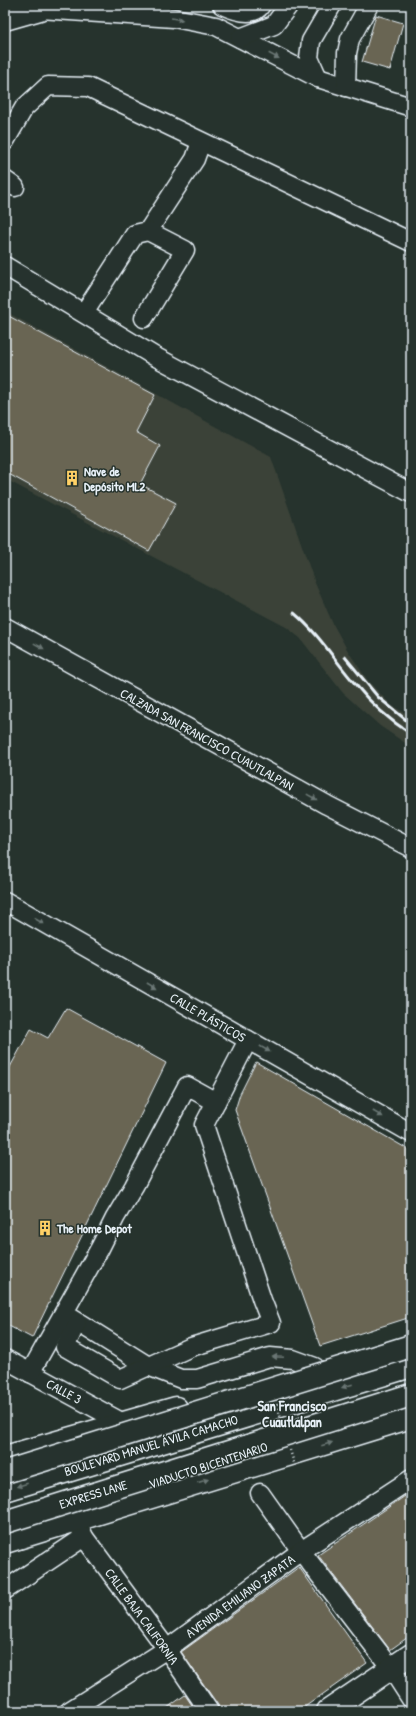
<svg xmlns="http://www.w3.org/2000/svg" width="416" height="1716" viewBox="0 0 416 1716" font-family="'Patrick Hand',sans-serif">
<rect width="100%" height="100%" fill="#26332d"/>
<filter id="ink" filterUnits="userSpaceOnUse"><feTurbulence type="fractalNoise" baseFrequency=".025" numOctaves="2"/><feDisplacementMap in="SourceGraphic" scale="8" xChannelSelector="R" yChannelSelector="G"/><feConvolveMatrix kernelMatrix="1 2 1 2 8 2 1 2 1" color-interpolation-filters="sRGB"/></filter>
<g filter="url(#ink)">
<path fill="#3a4238" d="M5 311 271 457 315 583 333 624 348 651 368 681 392 706 411 716V747L380 726 343 693 300 638 286 627 5 479Z"/>
<g fill="#696552" stroke="#e8f1f8">
<path d="M376 15 403 23 390 70 362 62Z"/>
<path d="M5 314 155 395 136 432 160 446 140 484 176 503 149 551 5 472Z"/>
<path d="M66 1008 166 1063 32 1338 5 1324V1076L31 1029 48 1038Z"/>
<path d="M256 1062 411 1151V1317L320 1346 235 1110 240 1094Z"/>
<path d="M411 1492V1635L390 1650 318 1555Z"/>
<path d="M299 1567 367 1663 299 1711H219L218 1705 181 1652Z"/>
<path d="M185 1695 196 1711H163Z"/>
</g>
<g fill="none" stroke-linecap="round" stroke-linejoin="round">
<defs>
<g id="minor">
<path d="M222 5C233 10 253 18 261 5"/>
<path d="M40 9 174 18 216 26 318 78 411 107"/>
<path d="M240 38 274 25 289 5"/>
<path d="M318 78 309 58 311 41 332 5"/>
<path d="M346 87 347 53 350 39 369 5"/>
<path d="M5 141 24 108 48 86 88 87 411 242"/>
<path d="M5 180 15 187"/>
<path d="M5 266 154 356 411 493"/>
<path d="M84 313 135 234 148 231 195 159 201 142"/>
<path d="M144 318 185 250 148 231"/>
<path d="M5 627 327 805 411 848"/>
<path d="M5 901 411 1133"/>
<path d="M68 1316 148 1366 181 1379H197L270 1357 293 1359 315 1367"/>
<path d="M77 1322 65 1347 120 1379 191 1347 271 1323 262 1300 204 1125 248 1040"/>
<path d="M5 1359 123 1423"/>
<path d="M30 1373 100 1248 115 1218 134 1186 187 1086 216 1102"/>
<path d="M260 1493 301 1551 391 1668 411 1699"/>
<path d="M77 1521 84 1537 167 1649 209 1711"/>
<path d="M5 1590 84 1537"/>
<path d="M69 1711 167 1649 301 1551 411 1479"/>
</g>
<g id="major">
<path d="M5 19 40 9"/>
<path d="M5 1457 176 1408"/>
<path d="M5 1542 411 1417"/>
<path d="M328 1711 411 1655"/>
</g>
<path id="highway" d="M5 1490 411 1366"/>
</defs>
<use href="#minor" stroke="#e8f1f8" stroke-width="21"/>
<use href="#major" stroke="#e8f1f8" stroke-width="25"/>
<use href="#highway" stroke="#e8f1f8" stroke-width="25"/>
<use href="#minor" stroke="#26332d" stroke-width="18"/>
<use href="#major" stroke="#26332d" stroke-width="22"/>
<use href="#highway" stroke="#26332d" stroke-width="22"/>
<g stroke="#e8f1f8" stroke-width="3">
<path d="M294 613C319 634 335 661 356 685 371 704 391 721 411 734"/>
<path d="M345 657 378 697 411 724"/>
</g>
<defs>
<g id="highway-bridge">
<path d="M5 1472 411 1346"/>
<path d="M5 1522 411 1395"/>
</g>
</defs>
<use href="#highway-bridge" stroke="#e8f1f8" stroke-width="25" stroke-linecap="butt"/>
<g stroke="#e8f1f8" stroke-width="2.5" stroke-dasharray="1 3" stroke-linecap="butt">
<path d="M277 1404 281 1419"/>
<path d="M290 1450 294 1463"/>
</g>
<use href="#highway-bridge" stroke="#26332d" stroke-width="22"/>
</g>
<defs><path id="oneway-solid" d="M-6-.8H1V-3.2L6.5 0L1 3.2V.8H-6Z"/></defs>
<g fill="#6a7674">
<use href="#oneway-solid" transform="translate(177 19) rotate(9)"/>
<use href="#oneway-solid" transform="translate(274 56) rotate(27)"/>
<use href="#oneway-solid" transform="translate(39 646) rotate(29)"/>
<use href="#oneway-solid" transform="translate(312 797) rotate(29)"/>
<use href="#oneway-solid" transform="translate(39 921) rotate(30)"/>
<use href="#oneway-solid" transform="translate(152 985) rotate(30)"/>
<use href="#oneway-solid" transform="translate(265 1049) rotate(30)"/>
<use href="#oneway-solid" transform="translate(378 1114) rotate(30)"/>
<use href="#oneway-solid" transform="translate(278 1357) rotate(-177)"/>
<use href="#oneway-solid" transform="translate(347 1386) rotate(163)"/>
<use href="#oneway-solid" transform="translate(327 1444) rotate(-18)"/>
<use href="#oneway-solid" transform="translate(203 1481) rotate(-17)"/>
<use href="#oneway-solid" transform="translate(22 1485) rotate(163)"/>
</g>
</g>
<defs>
<symbol id="building-bare" viewBox="-9 -9 18 18"><path d="M-4-6H4V6H1V3H-1V6H-4ZM-2.5-4.3h1.7v1.8h-1.7ZM.8-4.3h1.7v1.8H.8ZM-2.5-1h1.7V.8h-1.7ZM.8-1h1.7V.8H.8Z" fill="#ffd166" stroke="#26332d" stroke-width="2.5" paint-order="stroke"/></symbol>
</defs>
<g fill-rule="evenodd">
<use href="#building-bare" x="61" y="467" width="22" height="22"/>
<use href="#building-bare" x="34" y="1217" width="22" height="22"/>
</g>
<g text-anchor="middle" dominant-baseline="central" stroke-width="3" stroke-linejoin="round" paint-order="stroke">
<g font-size="13" font-weight="bold" fill="#e8f1f8" stroke="#26332d" text-anchor="start">
<text x="84" y="471">Nave de<tspan x="84" dy="15">Depósito ML2</tspan></text>
<text x="57" y="1228">The Home Depot</text>
</g>
<g font-size="13" fill="#e8f1f8" stroke="#26332d">
<text transform="translate(207 739) rotate(29)">CALZADA SAN FRANCISCO CUAUTLALPAN</text>
<text transform="translate(208 1017) rotate(30)">CALLE PLÁSTICOS</text>
<text transform="translate(64 1391) rotate(28)">CALLE 3</text>
<text transform="translate(151 1445) rotate(-17)">BOULEVARD MANUEL ÁVILA CAMACHO</text>
<text transform="translate(208 1465) rotate(-18)">VIADUCTO BICENTENARIO</text>
<text transform="translate(93 1494) rotate(-17)">EXPRESS LANE</text>
<text transform="translate(240 1596) rotate(-36)">AVENIDA EMILIANO ZAPATA</text>
<text transform="translate(142 1616) rotate(54)">CALLE BAJA CALIFORNIA</text>
</g>
<g font-size="14" font-weight="bold" fill="#e8f1f8" stroke="#26332d">
<text x="292" y="1405">San Francisco<tspan x="292" dy="16">Cuautlalpan</tspan></text>
</g>
</g>
<rect width="416" height="1716" fill="none" stroke="#26332d" stroke-width="20"/>
<rect x="10" y="10" width="396" height="1696" fill="none" stroke="#e8f1f8" stroke-width="1.5" filter="url(#ink)"/>
</svg>
